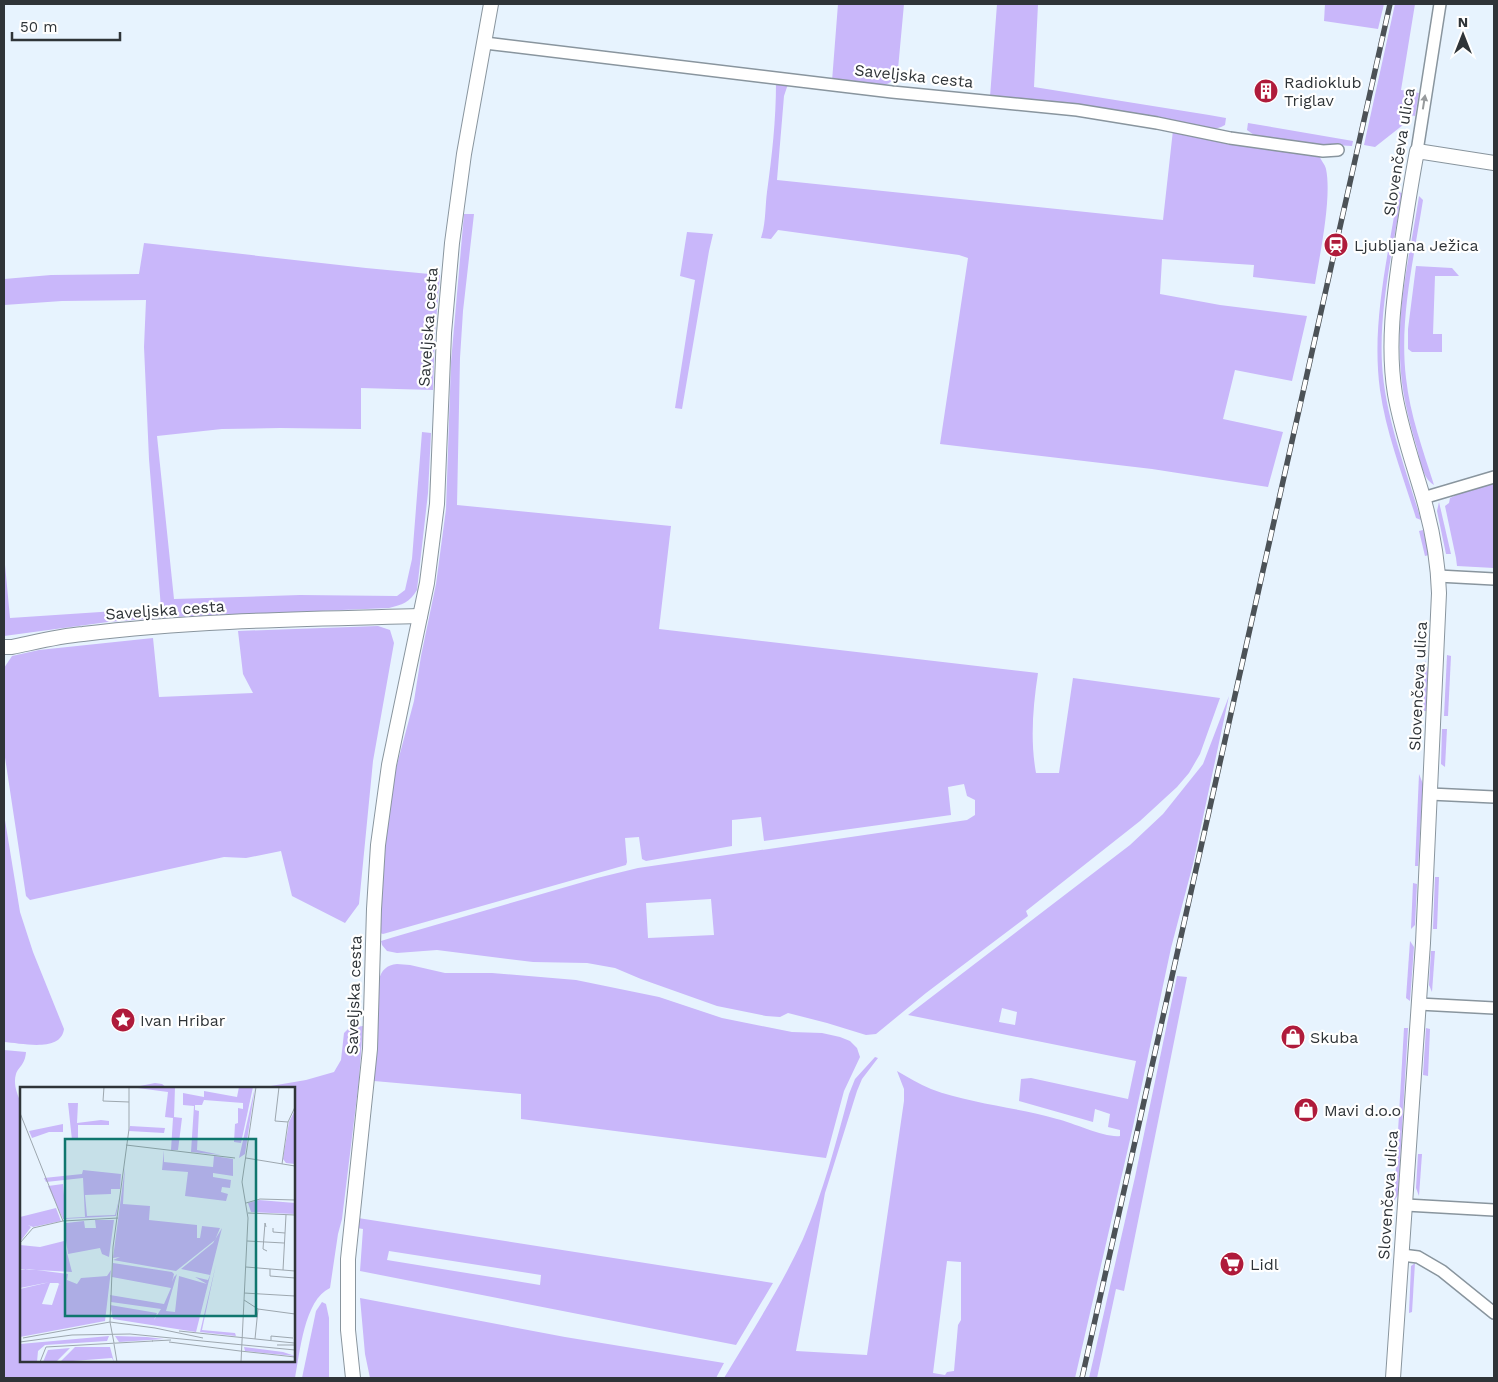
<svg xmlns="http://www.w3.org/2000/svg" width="1498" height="1382" viewBox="0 0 1498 1382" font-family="'Work Sans',sans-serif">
<rect width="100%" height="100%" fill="#e7f3fe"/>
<g fill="#c9b7fa" fill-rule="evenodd">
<path d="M838 4H904L898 69C896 74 893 82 887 84 878 88 844 82 832 81Z"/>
<path d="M997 4H1038L1034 87 1209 115 1226 118 1225 125C1209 135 1187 125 1169 121 1111 107 1050 101 990 97Z"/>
<path d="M1325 4H1384L1378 29 1324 21Z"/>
<path d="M1395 4H1415L1401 90 1419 93 1415 116 1410 115 1408 121 1375 147 1364 145Z"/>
<path d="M776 83 788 84 784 96 777 180 1163 220 1173 130 1208 140 1319 155C1321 161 1325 164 1326 169 1332 197 1320 254 1315 284L1253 277 1254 265 1162 259 1160 294 1220 305 1307 316 1292 381 1235 370 1223 419 1283 432 1268 487 1152 469 940 444 968 258 959 255 778 230 771 239 761 238C766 223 765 207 767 192 772 156 776 120 776 83Z"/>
<path d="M1248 123 1353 141 1352 146 1316 144 1254 135 1247 130Z"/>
<path d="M1398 192 1402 193C1393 249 1379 307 1382 364 1385 417 1406 469 1421 520L1416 518C1403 476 1386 433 1380 390 1371 324 1388 257 1398 192Z"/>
<path d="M1419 196 1423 200C1414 258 1399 319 1406 378 1410 415 1423 450 1434 485 1422 478 1420 459 1417 448 1408 418 1401 389 1400 358 1397 304 1411 249 1419 196Z"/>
<path d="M464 214H474L463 311 460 358 457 505 671 526 659 629 1038 673C1033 706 1030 740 1036 773H1059L1073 678 1220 698 1200 754 1189 773 1177 787 1140 821 1026 911 1028 916 926 993 876 1034 866 1035 827 1023 788 1013 780 1017 766 1016 717 1006 641 979 615 968 587 963 533 962 437 950 397 953 387 951 382 945 381 941 394 937 597 878 638 868 967 820 975 815V800L967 796 964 784 948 787 951 815 764 841 761 817 732 820V846L646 861 642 859 639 837 625 838 627 862 626 865 383 934 380 933 385 845 395 772 414 701 421 656 436 584 446 509 451 362ZM711 899 714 935 648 938 646 903Z"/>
<path d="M687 232 713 234 709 251 682 409 675 408 695 280 680 276Z"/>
<path d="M144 243 366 268 440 275 435 333 433 390 361 388V429L280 428 222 429 157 436 174 599 300 595 397 596 405 590 412 559 422 432 431 433 428 493 417 590C410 602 402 605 389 608L173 617 108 622 4 636V554L10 618 161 608 149 459 144 347 146 300 62 301 4 305V279L51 275 139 274Z"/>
<path d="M1416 266 1452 268 1459 276H1435L1433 334H1442V352H1412L1408 349V329Z"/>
<path d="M1494 481V568L1457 566 1456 558 1445 506 1449 503 1450 498 1481 484Z"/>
<path d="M1439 502 1451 554H1446L1437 511Z"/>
<path d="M1423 530 1429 555 1425 556 1419 531Z"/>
<path d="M378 626 390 630 394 643 373 761 359 904 345 923 292 896 281 851 246 858 224 857 30 900 26 896 4 751V668L12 656 39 650 153 638 159 697 253 693 243 674 238 631Z"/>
<path d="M1447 655 1451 656 1448 716H1444Z"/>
<path d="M1425 660 1428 669 1426 711H1422Z"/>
<path d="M1229 696 1193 864 1171 948 1132 1131 1075 1378H724C751 1333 781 1287 803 1239 823 1193 836 1143 849 1094L855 1079 875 1057 878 1058 862 1079 857 1091 825 1193 796 1351 867 1355 904 1101V1089L897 1071C908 1077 919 1084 931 1089 971 1104 1016 1107 1057 1119 1074 1123 1105 1138 1120 1136V1130L1108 1127 1110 1114 1095 1109 1093 1122 1019 1101 1021 1079 1031 1078 1128 1099 1136 1061 908 1015 1130 845 1163 814 1203 764ZM1002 1008 1017 1012 1015 1025 999 1022ZM947 1261 961 1262V1320L958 1325 954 1371 947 1372 945 1375 933 1373Z"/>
<path d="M1442 729H1447L1445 767 1441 764Z"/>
<path d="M1419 774 1423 784 1418 866H1415Z"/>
<path d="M4 814 20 912 33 952 64 1029C61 1053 21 1043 4 1042Z"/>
<path d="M1435 877H1439L1437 929H1433Z"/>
<path d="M1413 883 1417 884 1415 925 1411 929Z"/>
<path d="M1410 941 1414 947 1410 1001 1406 998Z"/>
<path d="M1431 951H1435L1432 992 1429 985Z"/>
<path d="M397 964 410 965 445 973H492L576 980 659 997 722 1018 792 1032 822 1033 840 1037 850 1041 857 1048 860 1057 844 1091 826 1158 521 1119V1094L374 1081 379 980C381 970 387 965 397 964Z"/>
<path d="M1177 976 1187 977 1124 1291 1116 1289 1097 1378H1089L1135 1177Z"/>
<path d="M363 1026 359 1080 342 1219 338 1234 330 1288C304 1300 300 1353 295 1378H4V1050L26 1052C25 1065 19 1066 16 1074 13 1083 17 1095 21 1102V1361H294V1088H259L306 1080 334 1072 341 1060 344 1033 349 1028Z"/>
<path d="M1404 1028H1408L1398 1195 1394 1201Z"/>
<path d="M1426 1028 1430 1029 1428 1076 1423 1075Z"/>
<path d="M155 1083 162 1084 167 1088H130Z"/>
<path d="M1418 1154H1422L1419 1196 1416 1188Z"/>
<path d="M358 1218 773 1283 736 1345 360 1271 363 1229 357 1228ZM389 1251 541 1275 540 1285 387 1260Z"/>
<path d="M1415 1263 1412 1312 1409 1313 1411 1266Z"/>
<path d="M360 1298 565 1337 724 1363 716 1378H370L365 1354Z"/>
<path d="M322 1302 326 1304 329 1318V1378H302L316 1311Z"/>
</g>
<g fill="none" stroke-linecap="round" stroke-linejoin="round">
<defs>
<g id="minor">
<path d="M485 43 892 92 1077 110 1157 123 1230 138 1323 151 1338 150"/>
<path d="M1417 151 1440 4"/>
<path d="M1423 498 1494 477"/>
<path d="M1438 576 1494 579"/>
<path d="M1430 794 1494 797"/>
<path d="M1419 1004 1494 1008"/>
<path d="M1406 1205 1494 1210"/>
<path d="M1402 1255 1418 1257 1442 1271 1494 1313"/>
</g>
<g id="tertiary">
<path d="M4 647H12C36 642 59 636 83 634 195 620 308 619 420 616"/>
<path d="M353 1378 348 1330V1259L370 1049 374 909 378 845 389 765 427 583 437 504 444 333 452 243 464 154 491 4"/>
<path d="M1393 1378 1423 943 1439 593C1438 560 1432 528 1423 497 1413 463 1401 429 1395 394 1387 345 1394 297 1401 248 1406 215 1411 183 1417 151L1494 163"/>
</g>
</defs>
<use href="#minor" stroke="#89959e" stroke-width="14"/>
<use href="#tertiary" stroke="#89959e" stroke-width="16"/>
<use href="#minor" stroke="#fff" stroke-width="11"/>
<use href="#tertiary" stroke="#fff" stroke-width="14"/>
<defs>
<path id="rail" d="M1082 1378 1390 4"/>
</defs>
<use href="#rail" stroke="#4c5257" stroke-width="5.5"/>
<use href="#rail" stroke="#fff" stroke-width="4" stroke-dasharray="11" stroke-linecap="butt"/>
</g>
<defs><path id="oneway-solid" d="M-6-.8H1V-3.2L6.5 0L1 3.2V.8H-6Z" transform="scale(1.25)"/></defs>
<use fill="#979a9c" href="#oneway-solid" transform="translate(1424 102) rotate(-81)"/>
<defs>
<symbol id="building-disc" viewBox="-11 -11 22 22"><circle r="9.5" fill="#af1b3b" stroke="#fff"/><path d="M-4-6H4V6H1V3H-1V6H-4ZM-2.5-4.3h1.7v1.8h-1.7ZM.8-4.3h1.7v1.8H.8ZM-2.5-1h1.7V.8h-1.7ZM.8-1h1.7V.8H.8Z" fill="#fff"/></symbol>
<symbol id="station-disc" viewBox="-11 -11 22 22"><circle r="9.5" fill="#af1b3b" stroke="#fff"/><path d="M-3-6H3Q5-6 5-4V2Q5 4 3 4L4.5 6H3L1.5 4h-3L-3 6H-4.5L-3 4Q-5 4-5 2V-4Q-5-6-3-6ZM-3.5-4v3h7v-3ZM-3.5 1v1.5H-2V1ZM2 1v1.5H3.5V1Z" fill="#fff"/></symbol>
<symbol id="sight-disc" viewBox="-11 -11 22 22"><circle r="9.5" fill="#af1b3b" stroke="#fff"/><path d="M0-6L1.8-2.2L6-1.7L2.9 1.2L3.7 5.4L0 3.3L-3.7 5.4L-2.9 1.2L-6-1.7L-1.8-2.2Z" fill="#fff"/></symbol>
<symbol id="shop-disc" viewBox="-11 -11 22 22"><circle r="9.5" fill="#af1b3b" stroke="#fff"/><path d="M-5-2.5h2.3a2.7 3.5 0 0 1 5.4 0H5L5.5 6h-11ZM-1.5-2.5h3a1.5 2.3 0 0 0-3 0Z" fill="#fff"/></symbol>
<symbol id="supermarket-disc" viewBox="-11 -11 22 22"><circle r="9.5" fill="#af1b3b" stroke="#fff"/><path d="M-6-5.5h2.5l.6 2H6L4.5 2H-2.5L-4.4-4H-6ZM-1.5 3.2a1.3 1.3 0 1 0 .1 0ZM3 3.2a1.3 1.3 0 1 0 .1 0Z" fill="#fff"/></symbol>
</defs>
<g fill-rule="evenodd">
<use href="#building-disc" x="1252" y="77" width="28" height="28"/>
<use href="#station-disc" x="1322" y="231" width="28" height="28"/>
<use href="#sight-disc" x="109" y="1006" width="28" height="28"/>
<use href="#shop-disc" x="1279" y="1023" width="28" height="28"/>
<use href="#shop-disc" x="1292" y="1096" width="28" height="28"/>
<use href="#supermarket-disc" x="1218" y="1250" width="28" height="28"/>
</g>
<g text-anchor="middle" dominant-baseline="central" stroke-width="4.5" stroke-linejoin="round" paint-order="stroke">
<g font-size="16" fill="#2f3438" stroke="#fff">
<text transform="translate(914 76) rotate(6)">Saveljska cesta</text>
<text transform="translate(1399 152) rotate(-81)">Slovenčeva ulica</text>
<text transform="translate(428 327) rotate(-86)">Saveljska cesta</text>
<text transform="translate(165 610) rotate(-4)">Saveljska cesta</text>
<text transform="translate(1418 686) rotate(-87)">Slovenčeva ulica</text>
<text transform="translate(354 995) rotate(-88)">Saveljska cesta</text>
<text transform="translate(1388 1195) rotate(-86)">Slovenčeva ulica</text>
</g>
<g font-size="16" fill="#2f3438" stroke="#fff" text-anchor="start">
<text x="1284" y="82">Radioklub<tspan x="1284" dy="18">Triglav</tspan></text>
<text x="1354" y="245">Ljubljana Ježica</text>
<text x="140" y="1020">Ivan Hribar</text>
<text x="1310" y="1037">Skuba</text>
<text x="1324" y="1110">Mavi d.o.o</text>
<text x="1250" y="1264">Lidl</text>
</g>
</g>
<g transform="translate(20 1087)">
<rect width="275" height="275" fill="#e7f3fe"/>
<path d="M110 0H155L154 30 162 31 158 63H151L153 31 145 30 148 5ZM219 0H233L221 56 214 55 215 37 218 36V21L223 22V16L184 13 182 18H175V23L179 24 177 63 201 68 171 65 174 19 163 18V6L184 10V4L217 10ZM235 0 225 67 219 71ZM48 16H58L57 36 81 33 89 34V38H58V51L52 53ZM275 23V77L266 76 263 72 269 35ZM43 37V45H29L12 51 9 44ZM110 39 145 41 144 46 109 44ZM144 63V75L193 80 194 69 213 72V89L193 86V90L211 93 210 101 202 100 201 105 208 107 206 114 165 109 168 85 142 83ZM105 80 103 117 130 119 129 133 177 138V151H180L182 139 200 141 195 153 156 184 93 173 100 170 93 171ZM63 83 101 87 100 102H91V107L65 108 67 129 95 128 100 108 96 129 43 132 28 99 43 97 46 131 65 130 63 91 26 95 24 91 62 87ZM239 113 275 116V127L231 125 228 116ZM36 121 41 134 13 140 8 138 11 140 0 155V134L5 135 0 134V130ZM75 133H94L89 170 82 167 80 161 48 167 44 140 46 136 64 134 65 141H76ZM202 141 176 245 93 232 90 218 137 226 134 233 141 222 91 215 90 208 144 217 151 201 92 190 93 176 152 185 154 187 152 195 154 190 157 187 146 224 155 225 159 189 187 197 175 190 188 193 190 188 161 182 193 156ZM44 154 52 185 0 182V158L20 160ZM196 177 182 243 215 246 216 249 180 245ZM9 182 48 187 47 193 57 197 61 191 87 189 91 183 85 234 0 250V202L30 195 0 201V183ZM30 196H38L42 199 39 197 32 218 22 217ZM89 249 87 254 25 258 18 264 17 275H0V257ZM95 249 127 250 144 252 99 255ZM55 260H90L94 275 92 271 40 275ZM224 260 263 265 275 269 225 264ZM50 261 36 275H23L28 263Z" fill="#c9b7fa" fill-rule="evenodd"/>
<path fill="none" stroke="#9da7af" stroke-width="1" d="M84 0 83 14 109 15M259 0 255 34 268 35M0 26 43 134M106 58 215 71M226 71 275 79M262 77 268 35 275 20M226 116 240 112 275 113M228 126 275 128M246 140 245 136 243 162 247 164M253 141V145L265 146M227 154 264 156M0 156 13 141 43 134 98 131M226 180 275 184M250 182V189L275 191M263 183 266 128M224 206 275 209M224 213 238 222 275 227M90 235 93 160 109 42V0M135 241 183 251M159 244 274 256M3 251 90 235M235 252 238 222M251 253V249L273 251M132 254 151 253M0 255 52 248 110 247 275 263M149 255 220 264M94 256 90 235 135 241M94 257 97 275M257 258H275M220 264 275 270M20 275 26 260 133 254M221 275 228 131 222 95 236 0"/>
<path fill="#0f766e" fill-opacity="0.15" stroke="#0f766e" stroke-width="2.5" d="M45 52H236V229H45Z"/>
<rect width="275" height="275" fill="none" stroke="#2f3438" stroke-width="2.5"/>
</g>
<rect width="1498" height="1382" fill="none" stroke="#2f3438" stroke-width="10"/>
<g transform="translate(1463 35)" stroke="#ffffff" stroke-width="4" paint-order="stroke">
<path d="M0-4L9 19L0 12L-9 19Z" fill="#2f3438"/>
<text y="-8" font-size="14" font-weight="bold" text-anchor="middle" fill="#2f3438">N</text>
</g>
<path d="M12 32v8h108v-8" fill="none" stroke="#2f3438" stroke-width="2.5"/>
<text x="20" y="32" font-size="15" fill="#2f3438" stroke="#ffffff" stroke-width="4" paint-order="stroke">50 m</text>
</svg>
